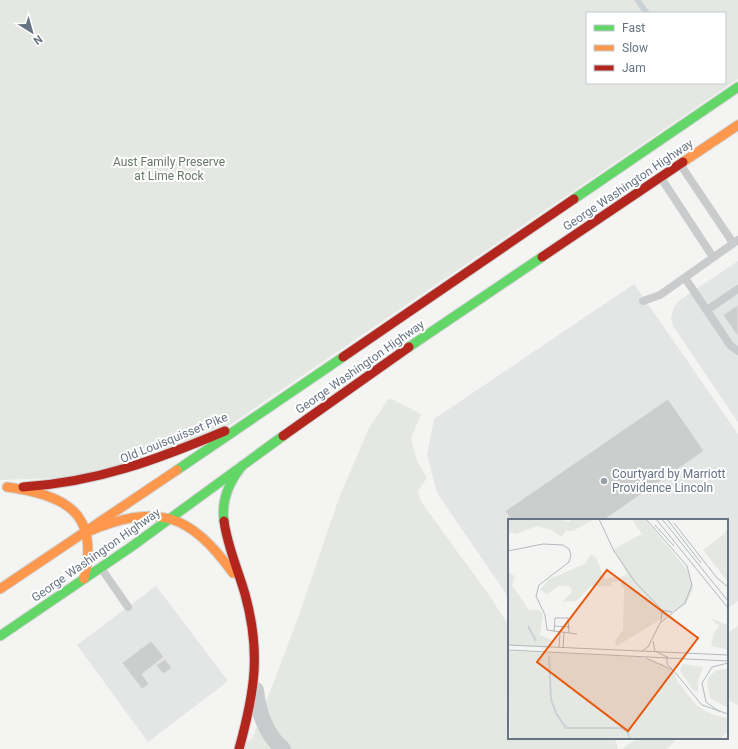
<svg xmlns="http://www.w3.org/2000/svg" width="738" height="749" viewBox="0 0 738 749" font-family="Roboto,sans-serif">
<rect width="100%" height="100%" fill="#f4f5f3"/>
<g fill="#e4e6e6">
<path d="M738 261V422L673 326 671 318 674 307 680 300Z"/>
<path d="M634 284 738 434V601L727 609V520H509V598L437 493 427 454 434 419Z"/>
<path d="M156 586 228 681 148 742 77 645Z"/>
</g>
<g fill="#e4e7e2" fill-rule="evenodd">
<path d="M0 0H738V79L224 429 83 477 0 480ZM587 13H725V83H587Z"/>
<path d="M389 398 421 414 411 439 417 461 427 478 418 491 420 500 491 598 509 626V738H615L618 749H235L252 739 298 618 339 498 369 428Z"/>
<path d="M738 626V705L727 700V633Z"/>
<path d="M638 738H678L667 749H622Z"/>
</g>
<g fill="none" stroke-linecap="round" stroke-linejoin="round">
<path stroke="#cbd2d5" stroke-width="5.5" d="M637 0 647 13"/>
</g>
<g fill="#cccece" stroke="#e4e4e3">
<path d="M738 305V337L723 315Z"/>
<path d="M668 399 704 451 604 520H511L505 511Z"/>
<path d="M151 641 164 657 142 674 149 684 142 689 122 663Z"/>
<path d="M165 659 172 668 163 674 156 665Z"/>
</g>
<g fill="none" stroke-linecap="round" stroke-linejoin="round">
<defs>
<g id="fast">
<path d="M574 199 738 87"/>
<path d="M409 347 542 257"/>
<path d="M177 470 343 357"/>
<path d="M224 521C221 500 229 482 242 466"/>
<path d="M0 636 131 547 283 436"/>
</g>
<g id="slow">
<path d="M683 162 738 125"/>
<path d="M7 487C66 495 100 513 84 579"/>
<path d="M87 532C156 503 189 512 233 573"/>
<path d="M0 589 177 470"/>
</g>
<g id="jam">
<path d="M542 257 683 162"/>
<path d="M343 357 574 199"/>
<path d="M283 436 409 347"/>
<path d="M23 487C98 482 156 460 225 431"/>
<path d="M224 521C227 545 238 570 245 594 261 652 255 691 239 749"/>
</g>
</defs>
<use href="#fast" stroke="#d0d1d1" stroke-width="11"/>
<use href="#slow" stroke="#d0d1d1" stroke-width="11"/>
<use href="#jam" stroke="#d0d1d1" stroke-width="11"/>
<g stroke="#cacbcd" stroke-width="8">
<path d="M680 164 733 243"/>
<path d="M661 178 713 257"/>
<path d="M685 278 730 345 738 351"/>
<path d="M643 301 660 295 738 240"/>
<path d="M707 310 738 289"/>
<path d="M101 568 128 607"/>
</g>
<path stroke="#cacbcd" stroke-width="16" d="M256 690C258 711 266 735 283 749"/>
<use href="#fast" stroke="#63d668" stroke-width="9"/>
<use href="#slow" stroke="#ff974d" stroke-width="9"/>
<use href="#jam" stroke="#b3261e" stroke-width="9"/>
</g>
<circle fill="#98a0aa" stroke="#fff" stroke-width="1.5" cx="604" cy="481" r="4"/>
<g text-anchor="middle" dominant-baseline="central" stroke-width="4" stroke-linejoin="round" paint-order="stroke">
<g font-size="12" fill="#677965" stroke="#fff">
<text x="169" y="162">Aust Family Preserve<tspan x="169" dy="14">at Lime Rock</tspan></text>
</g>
<g font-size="12" fill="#667382" stroke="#fff">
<text transform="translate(628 185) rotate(-34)">George Washington Highway</text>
<text transform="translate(360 367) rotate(-35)">George Washington Highway</text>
<text transform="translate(174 438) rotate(-22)">Old Louisquisset Pike</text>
<text transform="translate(96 555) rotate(-35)">George Washington Highway</text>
</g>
<g font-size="12" fill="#667382" stroke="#fff" text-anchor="start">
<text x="612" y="474">Courtyard by Marriott<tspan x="612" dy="14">Providence Lincoln</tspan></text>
</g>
</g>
<g transform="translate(508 519)">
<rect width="220" height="220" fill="#f4f5f3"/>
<path d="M0 0H53L60 3 65 0H87L65 12H57L54 18 43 11 29 7 8 15 0 13ZM124 0H137L180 52 185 69 178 85 109 127 107 122 115 111 116 70 112 65 113 62 104 63 103 67H83L68 82 54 83 63 74 64 70 60 67H51L39 75 32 71 41 60 77 45 82 36 87 37 97 60 110 57 111 59 119 55 106 30 134 15ZM220 7V63L195 31 216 15ZM0 53 7 57 4 66 21 91H31L35 95 32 116 44 121 43 129 0 126ZM202 99 220 106V131L203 127 206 114 211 107ZM0 132 132 138 154 145 166 154 170 163 188 186 203 195 220 199V213L211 220H2ZM174 145 195 148 190 162V173L186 172 172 152ZM220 150V189L202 179 199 166 200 159 208 151Z" fill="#e4e7e2"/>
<path fill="none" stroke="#cbd2d5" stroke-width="2" d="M20 107 28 122M41 137 43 180 48 194 58 209H113L119 212 122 220"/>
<path fill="none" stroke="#b2b9bf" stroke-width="1" d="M91 0 106 32 127 63 154 91 164 93M148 0 220 89M154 0 220 82M159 0 193 44M166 4 209 59 220 68M147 6 166 27M0 32 35 25 55 26 61 30 63 36 61 43 31 66 28 77 37 96 39 111 69 115M153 103 154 91M46 107 62 108M46 113 47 99H60L61 114M145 122 147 132 159 138M0 126 220 136M51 128 52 114M55 129 56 114M0 131 220 142M134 132 140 128 152 104 177 84 184 66 179 47 138 0M159 137V145L165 151M138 139 165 151 194 186 220 195M212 193 198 183 194 164 204 148 220 144"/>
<path fill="#e8590c" fill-opacity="0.15" stroke="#e8590c" stroke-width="2" d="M99 51 190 119 120 212 29 143Z"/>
<rect width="220" height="220" fill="none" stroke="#667382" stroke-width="2"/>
</g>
<rect x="586" y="12" width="140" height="72" fill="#ffffff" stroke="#c2c7cd"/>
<rect x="594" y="25" width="20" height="6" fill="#63d668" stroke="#c2c7cd"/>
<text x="622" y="32" font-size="12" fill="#667382">Fast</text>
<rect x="594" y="45" width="20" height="6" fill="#ff974d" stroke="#c2c7cd"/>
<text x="622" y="52" font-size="12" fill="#667382">Slow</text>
<rect x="594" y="65" width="20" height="6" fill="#b3261e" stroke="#c2c7cd"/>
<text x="622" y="72" font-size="12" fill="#667382">Jam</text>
<g transform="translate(32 32) rotate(143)" stroke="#ffffff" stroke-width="3" paint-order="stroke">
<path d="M0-3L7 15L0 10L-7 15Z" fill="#667382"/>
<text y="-6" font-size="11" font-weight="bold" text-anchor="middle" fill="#667382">N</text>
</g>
</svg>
